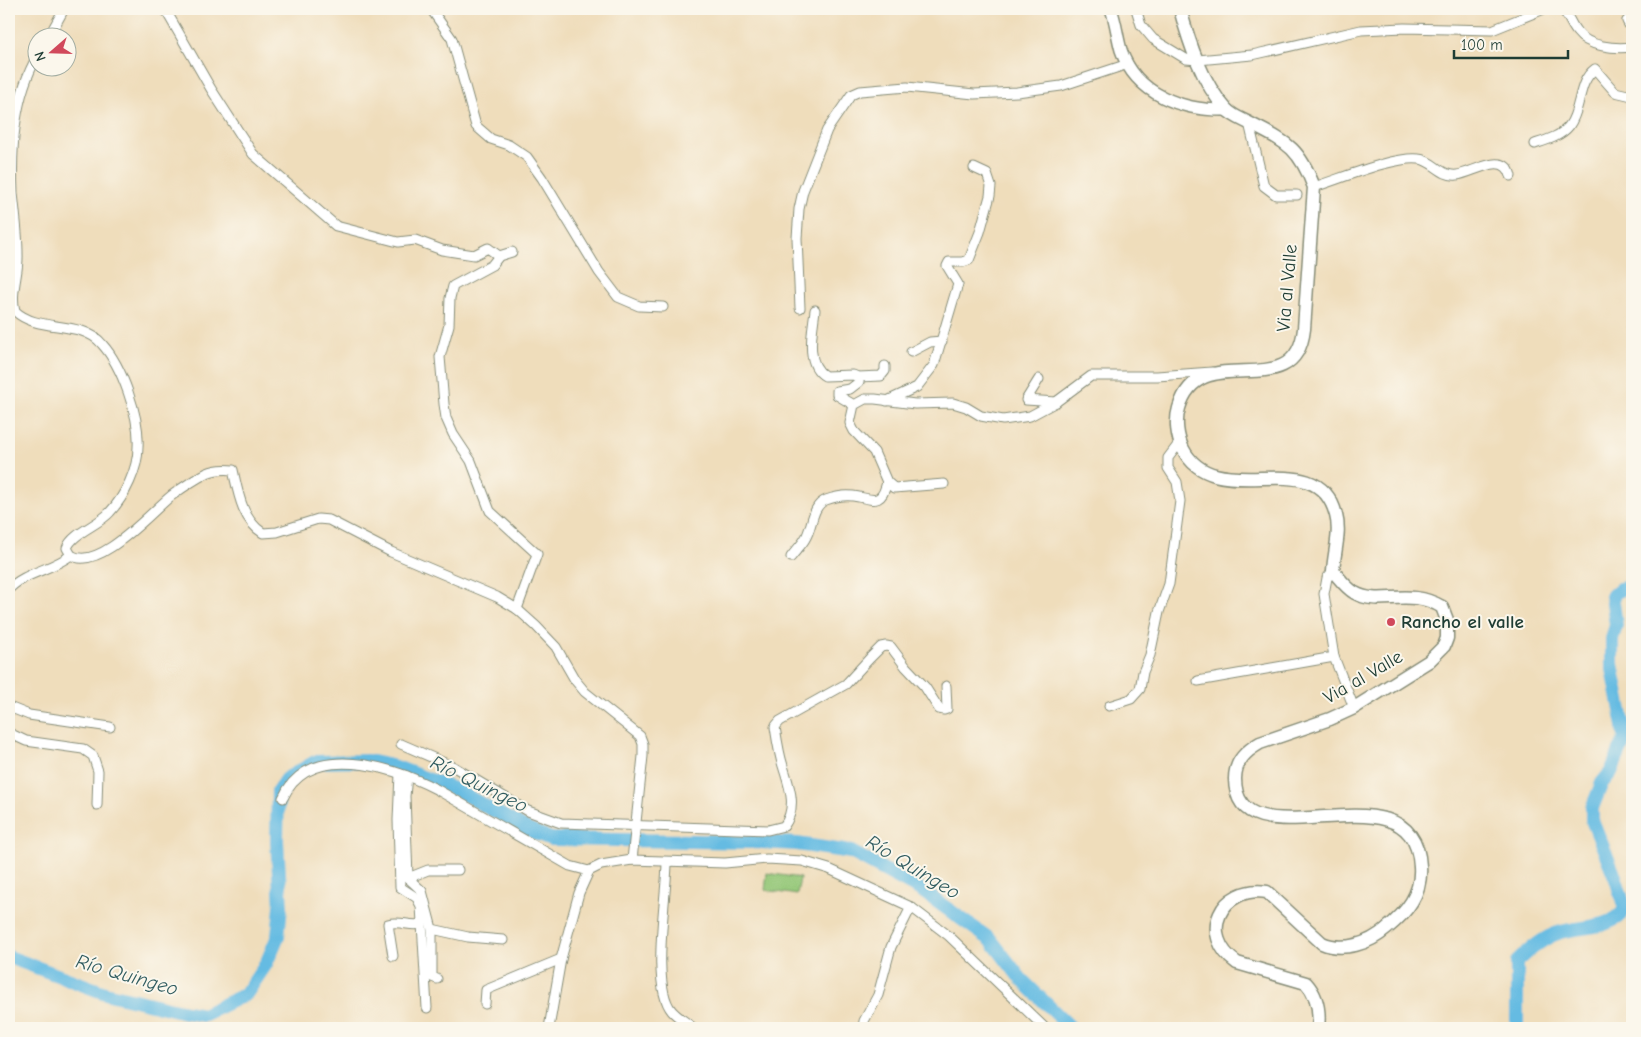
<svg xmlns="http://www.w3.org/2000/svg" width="1641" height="1037" viewBox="0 0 1641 1037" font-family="'Comic Neue',sans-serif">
<rect width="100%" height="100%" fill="#fbf7ec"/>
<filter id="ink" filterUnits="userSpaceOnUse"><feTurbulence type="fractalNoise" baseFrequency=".02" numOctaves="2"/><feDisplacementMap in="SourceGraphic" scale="10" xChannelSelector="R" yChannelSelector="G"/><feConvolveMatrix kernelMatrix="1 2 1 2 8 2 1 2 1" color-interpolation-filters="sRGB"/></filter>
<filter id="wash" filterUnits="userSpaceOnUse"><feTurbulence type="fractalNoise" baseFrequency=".0096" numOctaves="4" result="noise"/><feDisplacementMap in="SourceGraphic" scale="20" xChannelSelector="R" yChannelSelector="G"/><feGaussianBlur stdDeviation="1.12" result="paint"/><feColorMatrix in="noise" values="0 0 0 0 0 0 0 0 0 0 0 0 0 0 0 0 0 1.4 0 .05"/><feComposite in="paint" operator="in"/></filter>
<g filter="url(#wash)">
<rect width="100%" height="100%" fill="#efddbb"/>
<path fill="#94c778" stroke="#5a8256" d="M767 873 800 878 797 895 765 890Z"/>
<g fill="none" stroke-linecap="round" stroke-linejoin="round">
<g stroke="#65bbe2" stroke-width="14">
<path d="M9 957 105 993 181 1011 203 1015 246 994 266 964 278 936 281 907 277 841 278 791 286 779 315 762 368 761 396 767 456 790 528 830 551 839 761 842 797 844 851 852 921 890 991 940 1021 979 1071 1028"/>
<path d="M1517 1028V962C1528 951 1543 938 1558 933 1579 925 1611 931 1625 909L1616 879 1592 820V808L1602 783 1611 772 1625 739 1624 726 1612 664V639L1616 625 1612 596 1620 589 1632 587"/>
</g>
</g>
</g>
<g filter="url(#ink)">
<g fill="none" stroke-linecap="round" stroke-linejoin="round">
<defs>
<g id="minor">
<path d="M165 9 211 89 253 154 336 226 398 242 415 240 442 250 474 255 488 248 499 256"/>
<path d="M431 9 452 39 476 126 491 139 509 145 527 157 542 178 599 272 618 297 639 306 663 307"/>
<path d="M1136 9 1141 25 1153 39 1186 59 1198 60 1252 55 1361 30 1404 28 1492 30 1544 9"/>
<path d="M1562 9C1569 16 1571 25 1577 32 1588 47 1615 49 1632 47"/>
<path d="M1632 16 1627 21 1632 30"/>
<path d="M48 38 64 9"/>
<path d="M38 55C14 96 11 147 13 193 15 213 18 234 18 254 19 274 10 292 15 311 38 333 81 319 102 344 122 366 140 417 138 447 138 469 125 496 110 512 99 525 72 533 67 548L71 555C98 573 152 511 171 496 182 488 195 479 207 473 216 469 224 469 233 470 238 492 242 520 263 533L277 532 318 519 329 520 391 552 497 597 517 609 536 626 556 647 575 680 585 692 640 736 643 744V756L632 860"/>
<path d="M1249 123 1264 186 1276 195H1297"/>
<path d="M1535 144C1547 140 1561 136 1569 126 1582 109 1577 82 1595 69L1615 92 1632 96"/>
<path d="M1314 187C1340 179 1394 156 1419 159 1433 160 1441 177 1457 175 1473 173 1505 150 1511 176"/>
<path d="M512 252 499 256 492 265 453 286 450 298 449 325 440 357 444 404 446 418 453 434 471 461 490 511 537 554 517 609"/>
<path d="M800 308 797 238 799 209 803 191 827 130 851 95 860 91 907 87 974 94 1017 92 1061 86 1128 64"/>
<path d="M815 310C813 329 804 364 825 376L853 375 858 377 859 382 850 389 837 391V395L854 405"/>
<path d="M911 352 930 342 942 341"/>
<path d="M858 377 881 376 885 371V366"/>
<path d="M1039 379 1026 400 1056 402"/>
<path d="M887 401 917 387 934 365 958 284 947 266 949 262H963L969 260 980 232 990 196 991 186 987 174 974 168"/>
<path d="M944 484 894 488 887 482 874 452 854 431 850 423 854 405 865 399H875L915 404 953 403 966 407 981 416 1003 420 1030 416 1056 402 1091 376H1157L1212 372"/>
<path d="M791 557C795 551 801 546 805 539 813 527 811 506 826 500 834 497 844 495 853 496 871 498 881 508 887 482"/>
<path d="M9 589C25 572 52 570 71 555"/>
<path d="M1334 657 1354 708"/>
<path d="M1198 681 1334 657 1324 594 1327 578 1333 571"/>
<path d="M1109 706 1131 699 1140 689 1143 672 1150 655 1159 612 1169 584 1180 501 1177 482 1168 468V458L1180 442"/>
<path d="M9 707 29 715 110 727"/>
<path d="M9 733 26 741 83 749 93 756 98 771 97 805"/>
<path d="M401 744 454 767 528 811 561 823 768 830 784 826C798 806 789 786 783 766 779 754 777 740 775 727L780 721 846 684 870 658 881 647 886 646 891 647 906 667 925 687 939 709 944 710 947 709 946 686"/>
<path d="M400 774 398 820 400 887 417 898 421 906 427 1008"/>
<path d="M407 776 405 796 408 878 422 891 432 929V977L437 979"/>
<path d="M283 798C309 740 393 767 436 789L570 866 589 871"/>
<path d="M667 862C667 896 650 986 672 1011 678 1018 687 1022 693 1028"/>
<path d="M408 878 428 870H458"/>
<path d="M432 929 468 937 503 940"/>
<path d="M393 956 388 924C399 920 410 927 422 924"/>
<path d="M485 1004 486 990 561 959"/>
<path d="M549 1028 561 959 579 893 589 871 601 865 632 860 725 863 767 859 802 861 829 869 911 907 949 936 1045 1028"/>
<path d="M863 1028 864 1021 878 995 891 947 911 907"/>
</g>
<path id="tertiary" d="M1111 9C1116 22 1117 36 1121 50 1136 95 1183 111 1227 110"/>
<path id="secondary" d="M1180 9C1189 42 1202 83 1226 109 1231 115 1241 119 1249 123 1285 142 1298 145 1314 187L1304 329C1295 409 1200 335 1179 408 1175 421 1177 437 1183 449 1216 513 1317 440 1336 515 1341 533 1334 552 1333 571 1340 579 1346 588 1355 593 1380 607 1409 587 1442 607L1447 620V638L1444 646 1429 661 1354 708 1330 719 1260 743C1246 751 1235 761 1235 779 1236 871 1414 759 1420 866 1422 894 1407 912 1386 929 1369 944 1343 952 1322 943L1267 892C1221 885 1197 935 1237 963L1306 983C1317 995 1320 1012 1318 1028"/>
</defs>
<use href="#minor" stroke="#878d78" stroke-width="11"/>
<use href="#tertiary" stroke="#878d78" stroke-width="14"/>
<use href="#secondary" stroke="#878d78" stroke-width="15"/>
<use href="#minor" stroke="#fff" stroke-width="9"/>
<use href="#tertiary" stroke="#fff" stroke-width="11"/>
<use href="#secondary" stroke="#fff" stroke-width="12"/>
</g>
</g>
<circle fill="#d1495b" stroke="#fbf7ec" stroke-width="2" cx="1391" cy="622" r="5"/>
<g text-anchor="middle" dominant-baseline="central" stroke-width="4" stroke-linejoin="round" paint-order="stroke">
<g font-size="19" fill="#1f3d34" stroke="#fbf7ec">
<text transform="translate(1287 288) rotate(-85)">Via al Valle</text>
<text transform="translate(1363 677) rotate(-30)">Via al Valle</text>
</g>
<g font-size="19" font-weight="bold" fill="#1f3d34" stroke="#fbf7ec" text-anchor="start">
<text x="1401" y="622">Rancho el valle</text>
</g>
<g font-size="20" font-style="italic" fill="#305c60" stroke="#fbf7ec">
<text transform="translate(479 784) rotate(26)">Río Quingeo</text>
<text transform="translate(913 867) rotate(31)">Río Quingeo</text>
<text transform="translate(127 975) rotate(16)">Río Quingeo</text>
</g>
</g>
<rect width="1641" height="1037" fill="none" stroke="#fbf7ec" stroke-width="30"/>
<g transform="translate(52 52) rotate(250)"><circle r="24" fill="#fbf7ec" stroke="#a3ada2"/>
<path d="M0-4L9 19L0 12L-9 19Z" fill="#d1495b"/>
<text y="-8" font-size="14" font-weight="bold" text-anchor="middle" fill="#1f3d34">N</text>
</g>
<path d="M1454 50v8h114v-8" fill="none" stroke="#1f3d34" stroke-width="2.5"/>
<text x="1461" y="50" font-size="15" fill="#1f3d34" stroke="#fbf7ec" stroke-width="4" paint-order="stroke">100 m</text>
</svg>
